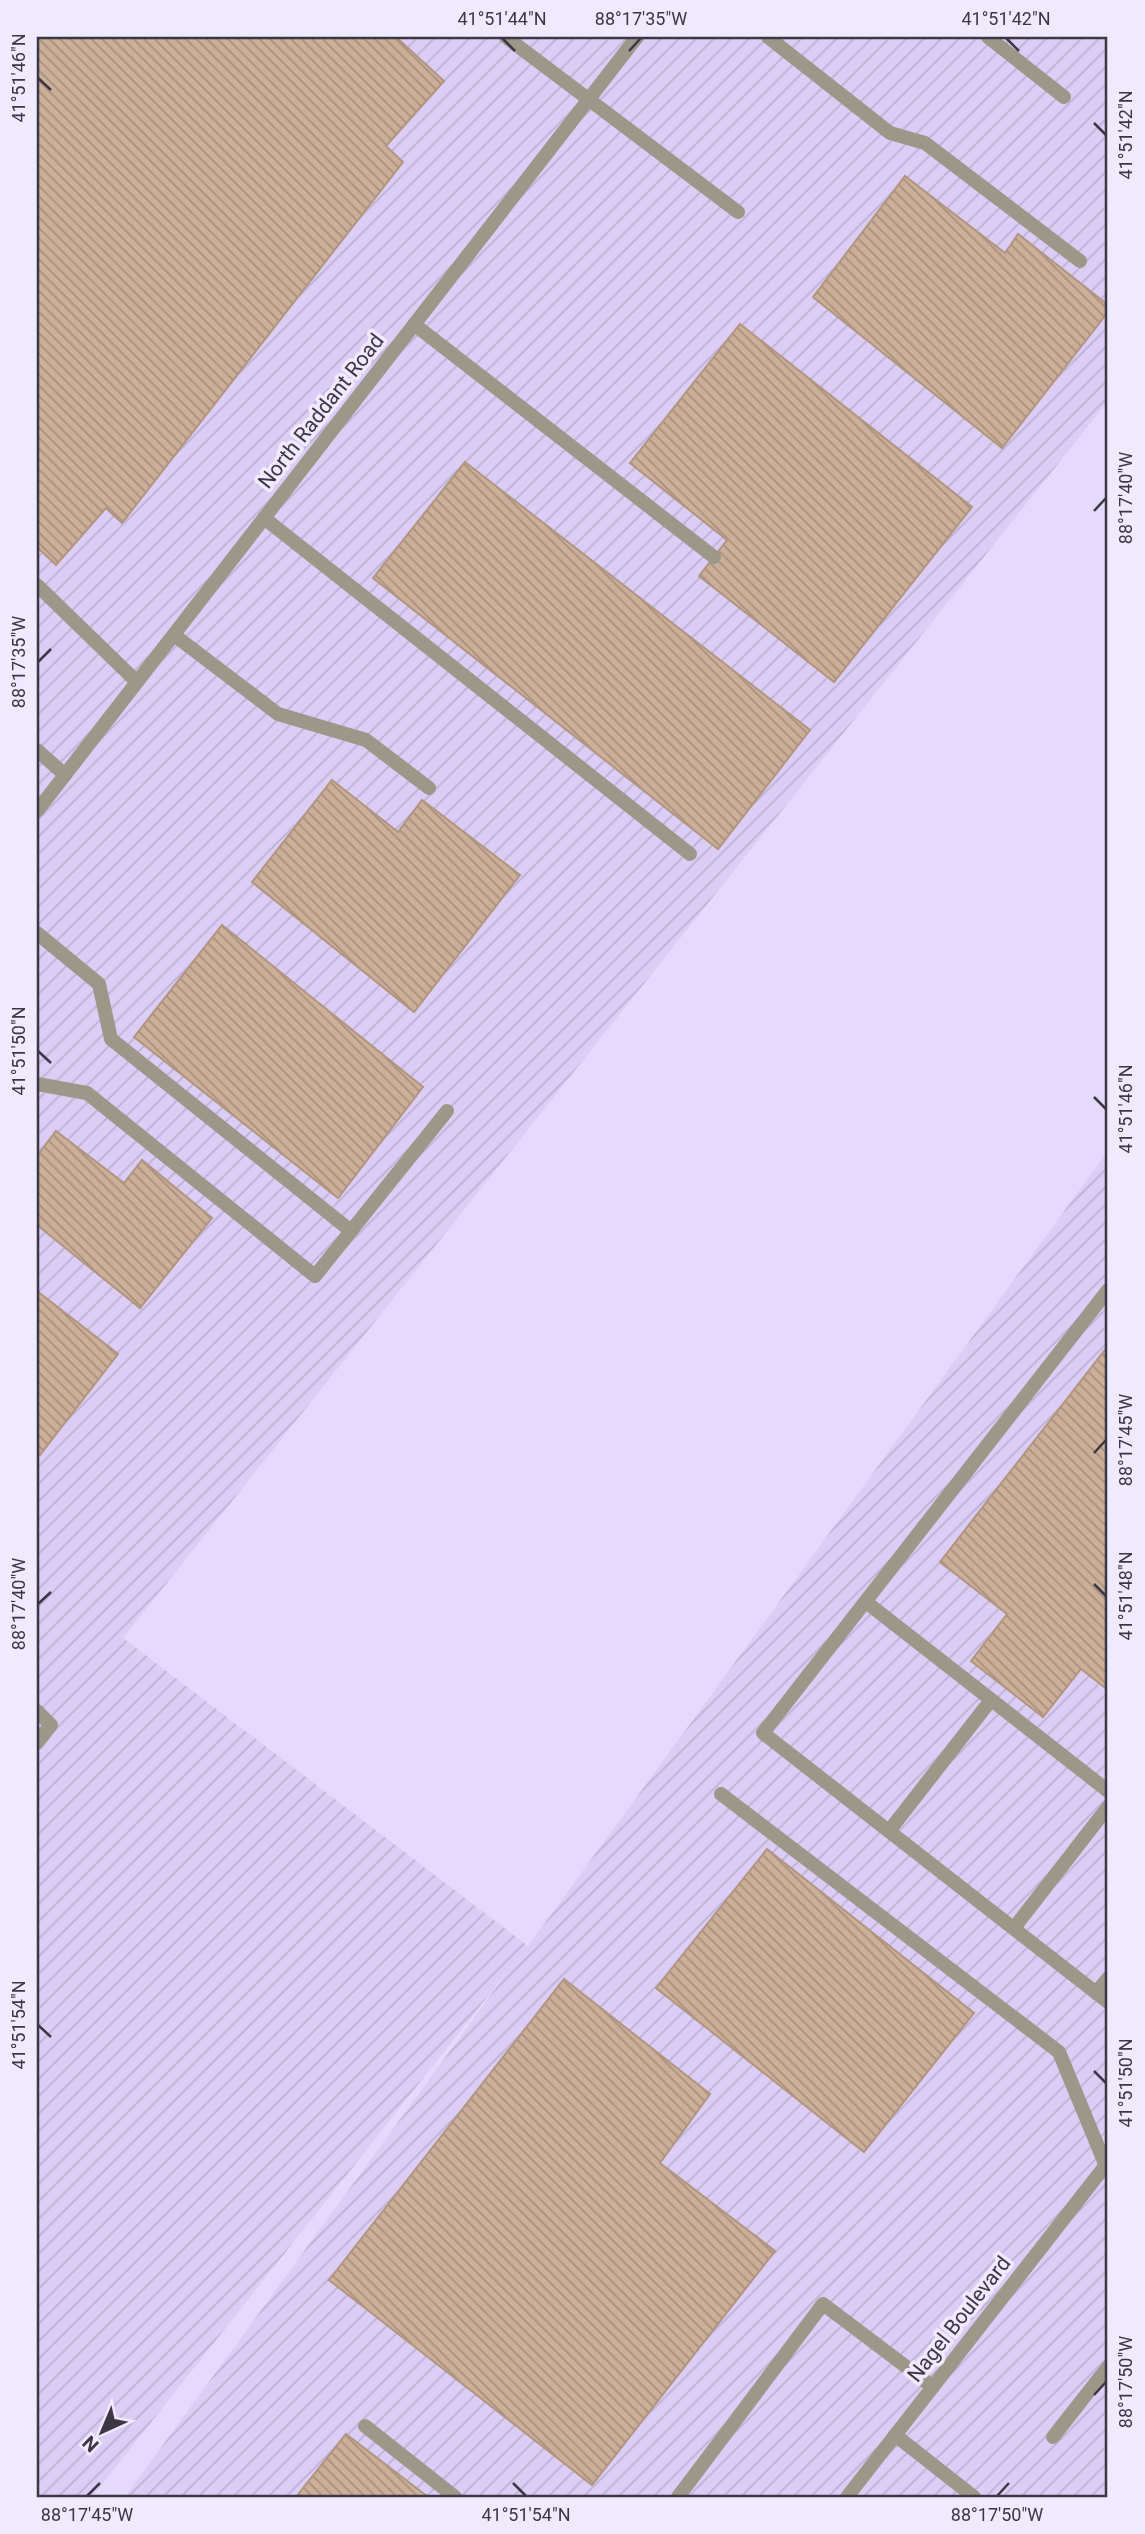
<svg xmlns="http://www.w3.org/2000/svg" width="1145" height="2534" viewBox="0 0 1145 2534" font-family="Roboto,sans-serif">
<defs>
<pattern id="industrial-furrows" width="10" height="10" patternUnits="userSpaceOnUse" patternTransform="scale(1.75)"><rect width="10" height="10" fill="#dbcdf5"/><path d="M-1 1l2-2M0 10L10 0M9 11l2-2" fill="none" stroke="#bdb1d3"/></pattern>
<pattern id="building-back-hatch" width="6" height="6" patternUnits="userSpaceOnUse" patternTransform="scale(1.75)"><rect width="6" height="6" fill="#ccaf99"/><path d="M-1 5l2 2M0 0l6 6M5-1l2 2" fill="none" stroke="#a78f7e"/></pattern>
</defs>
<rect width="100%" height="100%" fill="#e5dafb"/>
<path fill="url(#industrial-furrows)" d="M37 37H1108V401L123 1638 528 1946 1108 1151V2497H125L511 1967 92 2497H37Z"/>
<g fill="url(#building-back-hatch)" stroke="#b1957f" stroke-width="2">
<path d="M37 37H396L444 81 386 146 403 162 122 523 106 508 56 565 37 547Z"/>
<path d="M905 176 1005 253 1018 234 1108 305V312L1002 448 813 297Z"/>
<path d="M740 324 972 507 834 682 699 576 727 540 630 463Z"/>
<path d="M465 462 810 730 718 849 373 578Z"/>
<path d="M332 780 398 832 422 800 520 875 414 1012 252 882Z"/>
<path d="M222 925 423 1087 338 1198 134 1037Z"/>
<path d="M56 1131 124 1183 142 1160 212 1218 140 1308 37 1225V1156Z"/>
<path d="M37 1291 118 1354 40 1455 37 1452Z"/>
<path d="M1108 1346V1690L1081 1669 1043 1717 971 1661 1007 1614 940 1562Z"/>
<path d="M767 1849 974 2013 864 2152 656 1988Z"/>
<path d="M564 1979 710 2094 660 2163 775 2251 592 2485 329 2280Z"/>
<path d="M346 2434 428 2497H296Z"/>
</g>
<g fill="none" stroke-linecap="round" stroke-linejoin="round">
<g stroke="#9d978a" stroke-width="14">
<path d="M506 37 738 212"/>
<path d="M768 37 890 133 925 143 1080 261"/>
<path d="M988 37 1064 97"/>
<path d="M415 325 714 557"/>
<path d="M264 518 690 854"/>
<path d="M37 585 137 682"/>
<path d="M174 635 278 714 366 740 429 788"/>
<path d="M37 750 65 775"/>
<path d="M37 933 99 984 111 1039 351 1231 447 1111"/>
<path d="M37 1084 87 1093 315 1276 351 1231"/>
<path d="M1108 1290 763 1733 1108 2002"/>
<path d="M866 1602 1108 1791"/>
<path d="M37 1711 51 1725 37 1743"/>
<path d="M721 1794 1059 2052 1108 2171"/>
<path d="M889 1831 991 1700"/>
<path d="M1014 1928 1108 1807"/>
<path d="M1096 1993 1108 1978"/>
<path d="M365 2426 455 2497"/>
<path d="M895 2435 974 2497"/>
<path d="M1053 2437 1108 2367"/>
<path d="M678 2497 823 2304 933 2387"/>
</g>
<g stroke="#9d978a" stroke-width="14">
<path d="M37 811 637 37"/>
<path d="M847 2497 1105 2166"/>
</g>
</g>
<path fill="none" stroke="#3b3744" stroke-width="2.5" d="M502 38 515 51M1006 38 1019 51M629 51 641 38M38 78 51 90M1094 123 1106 135M1094 511 1106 498M38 662 51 649M38 1051 51 1063M1094 1097 1106 1109M1094 1453 1106 1440M1094 1584 1106 1596M38 1604 51 1592M38 2025 51 2037M1094 2071 1106 2083M1094 2395 1106 2382M513 2483 526 2496M87 2496 100 2483M997 2496 1009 2483"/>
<g text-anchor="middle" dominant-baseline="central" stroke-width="7" stroke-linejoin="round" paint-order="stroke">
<g font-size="21" fill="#3b3744" stroke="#f1eafe">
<text transform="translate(321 411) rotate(-52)">North Raddant Road</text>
<text transform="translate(959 2319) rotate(-52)">Nagel Boulevard</text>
</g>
</g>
<rect width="1145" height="2534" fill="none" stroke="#f1eafe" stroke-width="77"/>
<g transform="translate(102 2432) rotate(224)" stroke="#f1eafe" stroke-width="5" paint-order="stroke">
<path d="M0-5L12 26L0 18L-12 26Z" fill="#3b3744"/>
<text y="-10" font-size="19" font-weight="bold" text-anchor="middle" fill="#3b3744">N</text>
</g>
<rect x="38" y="38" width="1068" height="2458" fill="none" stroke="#3b3744" stroke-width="2.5"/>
<g font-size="18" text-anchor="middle" fill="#3b3744">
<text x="502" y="25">41°51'44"N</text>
<text x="641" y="25">88°17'35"W</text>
<text x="1006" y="25">41°51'42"N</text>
<text transform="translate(19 78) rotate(-90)" y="6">41°51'46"N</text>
<text transform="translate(1126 135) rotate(-90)" y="6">41°51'42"N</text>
<text transform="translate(1126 498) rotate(-90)" y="6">88°17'40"W</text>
<text transform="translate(19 662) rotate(-90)" y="6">88°17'35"W</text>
<text transform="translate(19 1051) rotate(-90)" y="6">41°51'50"N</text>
<text transform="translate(1126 1109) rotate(-90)" y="6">41°51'46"N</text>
<text transform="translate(1126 1440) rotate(-90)" y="6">88°17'45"W</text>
<text transform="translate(1126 1596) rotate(-90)" y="6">41°51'48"N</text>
<text transform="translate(19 1604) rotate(-90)" y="6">88°17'40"W</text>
<text transform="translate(19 2025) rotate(-90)" y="6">41°51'54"N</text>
<text transform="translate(1126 2083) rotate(-90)" y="6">41°51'50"N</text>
<text transform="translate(1126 2382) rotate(-90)" y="6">88°17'50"W</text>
<text x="87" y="2521">88°17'45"W</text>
<text x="526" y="2521">41°51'54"N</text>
<text x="997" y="2521">88°17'50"W</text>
</g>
</svg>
